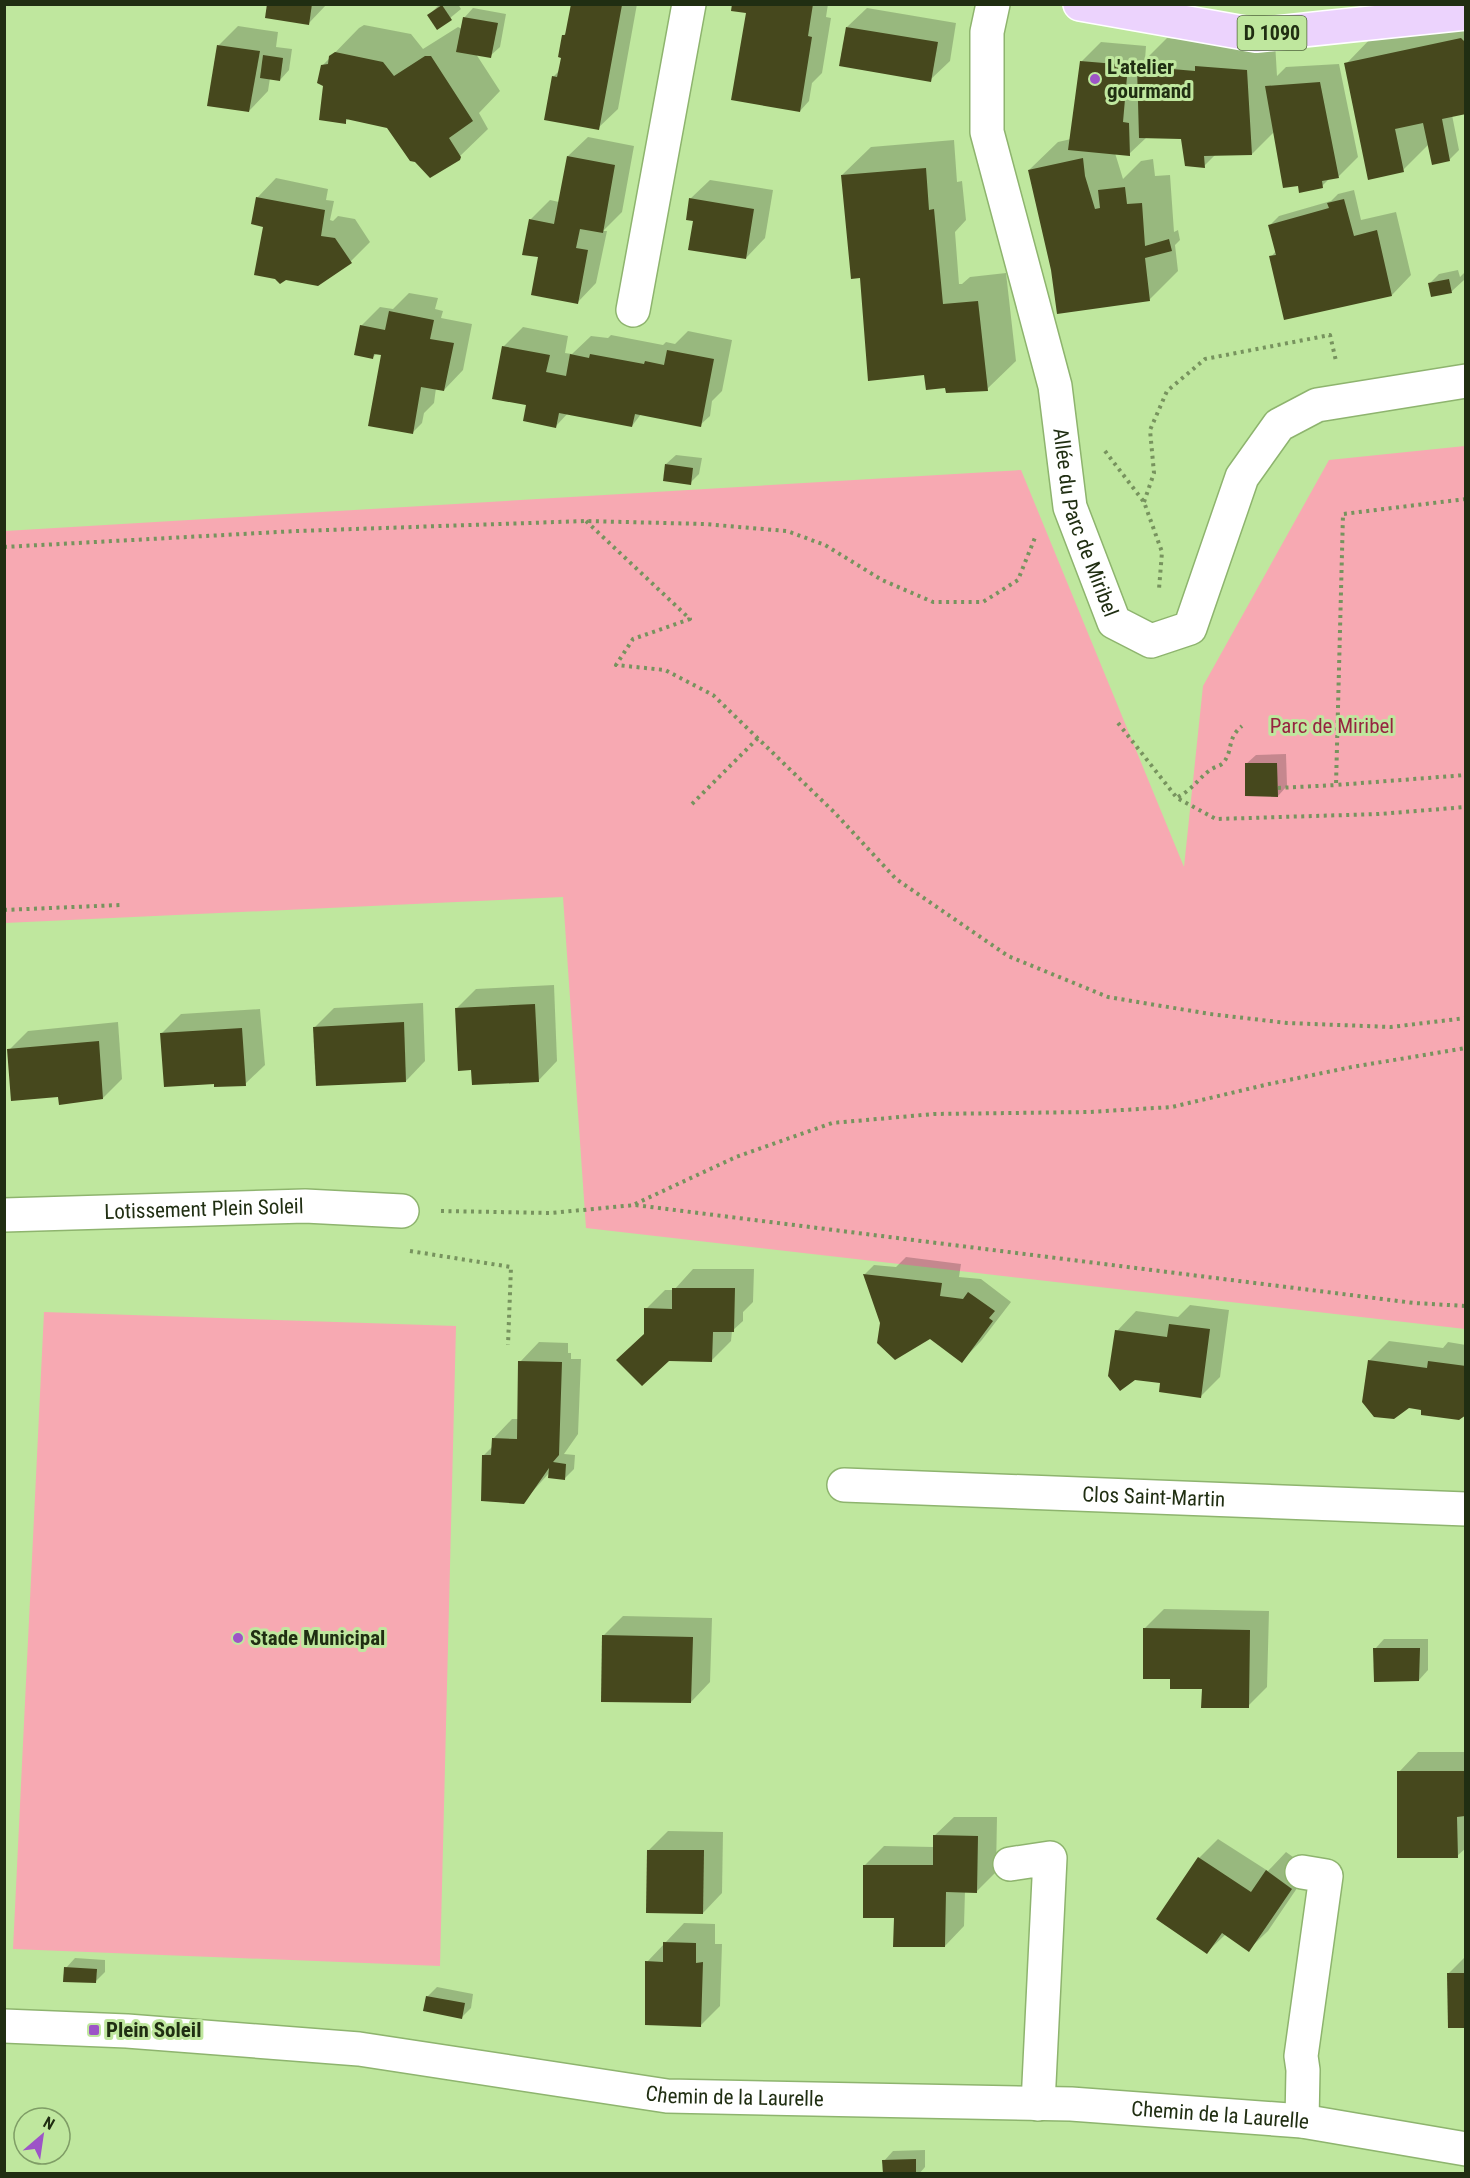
<svg xmlns="http://www.w3.org/2000/svg" width="1470" height="2178" viewBox="0 0 1470 2178" font-family="'Roboto Condensed',sans-serif">
<rect width="100%" height="100%" fill="#bfe79e"/>
<g fill="#f7a9b2">
<path d="M1465 446V1329L586 1228 563 897 5 923V531L1021 470 1184 867 1203 686 1329 460Z"/>
<path d="M44 1312 456 1326 440 1966 13 1949Z"/>
</g>
<g fill="#0003">
<path d="M269 4H327L308 24Z"/>
<path d="M440 4H458L461 9 438 28 429 15Z"/>
<path d="M573 4H637L618 109 598 128 553 77 560 70 563 36 567 32Z"/>
<path d="M733 4H828L826 17 831 18 822 73 812 83 809 101 800 111 748 12Z"/>
<path d="M473 8 506 14 500 47 490 56 476 54 500 91 479 113 488 129 459 157 388 126 349 118 345 122 325 85 322 66 359 28 364 25 411 34 423 49 458 27 462 29 464 18Z"/>
<path d="M867 8 956 23 950 61 930 80 847 27Z"/>
<path d="M1466 15V112L1452 115 1459 150 1449 160 1429 144 1403 170 1346 64 1374 35Z"/>
<path d="M238 26 278 32 276 47 292 49 289 70 280 80 270 78 268 91 249 111 219 45Z"/>
<path d="M1167 38 1220 43 1275 42 1277 76 1286 67 1339 64 1358 157 1339 176 1330 178 1322 186 1275 131 1252 154H1216L1204 166 1183 138 1147 137 1129 154 1115 153 1123 179 1141 161 1153 159 1155 176 1170 175 1174 232 1178 230 1180 240 1175 245 1178 271 1150 299 1052 269 1029 170 1058 142 1071 139 1082 61 1101 42 1146 46 1145 60Z"/>
<path d="M588 137 634 146 622 212 603 231H607L596 283 577 303 540 256 530 220 550 200 559 202 568 156Z"/>
<path d="M954 140 957 182 962 181 966 220 955 232 959 284H962L970 277 1006 273 1016 361 987 389 946 386 861 277 842 175 871 147Z"/>
<path d="M276 178 328 189 326 200 334 201 330 220 333 221 338 216 355 219 370 242 351 261 265 226 257 198Z"/>
<path d="M710 180 773 190 765 238 746 258 694 220 690 199Z"/>
<path d="M1354 190 1361 220 1396 212 1411 275 1392 295 1271 257 1276 251 1270 225 1279 216 1331 201 1338 194Z"/>
<path d="M1458 270 1460 277 1466 271V288L1464 280 1452 291 1432 296 1429 284 1439 274Z"/>
<path d="M409 293 438 298 435 309 443 311 441 318 472 324 463 370 444 390 436 388 434 403 424 413 422 423 412 433 382 354 377 353 373 357 361 326 380 307 393 309Z"/>
<path d="M523 327 568 336 565 353 572 354 591 336 608 338 611 335 663 345 666 342 675 344 688 331 732 340 722 391 712 401 710 416 700 425 641 414 632 426 568 413 556 426 528 404 503 347Z"/>
<path d="M676 455 702 458 699 474 690 483 666 464Z"/>
<path d="M1286 754 1287 786 1278 796 1246 764 1256 755Z"/>
<path d="M554 985 557 1061 538 1081 457 1008 476 989Z"/>
<path d="M423 1003 425 1061 406 1081 315 1027 334 1008Z"/>
<path d="M260 1009 265 1065 245 1084 162 1033 181 1014Z"/>
<path d="M118 1022 122 1079 103 1098 60 1096 9 1050 28 1031Z"/>
<path d="M906 1257 961 1264 959 1277 981 1279 1011 1302 981 1341 962 1361 930 1337 881 1322 865 1274 874 1265 896 1267Z"/>
<path d="M693 1269H754L753 1302 743 1312V1321L732 1331 731 1341 712 1360 645 1333 646 1309 665 1290H674Z"/>
<path d="M1190 1305 1229 1310 1220 1377 1200 1397 1117 1331 1136 1311 1178 1317Z"/>
<path d="M1389 1341 1443 1348 1448 1342 1466 1345V1413L1423 1408 1369 1361Z"/>
<path d="M539 1342 568 1343V1353H571V1359H581L578 1434 564 1454 575 1455 574 1469 565 1478 550 1472 523 1502 484 1455 493 1446V1439L512 1419H519L520 1362Z"/>
<path d="M1164 1609 1269 1611 1267 1687 1248 1706 1204 1688 1171 1677 1144 1629Z"/>
<path d="M623 1616 712 1618 710 1682 691 1702 604 1635Z"/>
<path d="M1384 1639H1428V1670L1419 1680 1375 1649Z"/>
<path d="M1418 1752H1466V1848L1457 1856 1399 1772Z"/>
<path d="M954 1817H997L996 1872 977 1891H965L964 1926 945 1946 895 1916 864 1866 884 1846 934 1847V1836Z"/>
<path d="M668 1831 723 1832 722 1893 703 1913 649 1850Z"/>
<path d="M1218 1839 1268 1871 1286 1852 1310 1869 1268 1931 1248 1950 1226 1934 1207 1952 1199 1858Z"/>
<path d="M684 1923 715 1924V1944H722L720 2006 701 2025 647 1962Z"/>
<path d="M1466 1956V2027L1449 1973Z"/>
<path d="M75 1958 105 1960V1972L95 1982 66 1968Z"/>
<path d="M437 1987 473 1994 471 2008 461 2018 427 1997Z"/>
<path d="M925 2150V2167L919 2174H884V2161L893 2151Z"/>
</g>
<g fill="#46481d">
<path d="M267 4H312L309 25 265 18Z"/>
<path d="M571 4 622 5 599 130 544 120 552 76 557 77 561 58 558 57 562 35H565Z"/>
<path d="M732 4H813L808 36 812 37 800 112 731 100 746 13 731 11Z"/>
<path d="M442 5 452 20 437 30 427 15Z"/>
<path d="M463 17 498 23 491 58 456 52Z"/>
<path d="M846 27 938 42 931 82 839 66Z"/>
<path d="M1461 38 1466 43V114L1442 119 1450 161 1432 165 1423 123 1395 129 1404 172 1368 180 1344 63Z"/>
<path d="M217 45 260 51 249 112 207 106Z"/>
<path d="M335 52 383 62 394 76 425 56H431L473 121 449 138 461 157 460 160 430 178 415 162 410 161 387 128 346 119V124L319 120 323 86 317 83 321 65 328 64 329 56Z"/>
<path d="M263 55 283 58 280 81 260 78Z"/>
<path d="M1080 61 1128 65 1123 122 1129 123 1130 156 1068 150Z"/>
<path d="M1137 66 1195 71V66L1247 70 1252 155 1204 156 1205 168 1185 166 1181 139 1139 138Z"/>
<path d="M1320 82 1339 178 1322 181 1323 188 1299 193 1298 186 1283 188 1265 86Z"/>
<path d="M567 156 615 165 603 233 580 229 576 248 588 250 578 304 531 295 538 257 522 255 529 219 554 224Z"/>
<path d="M1083 158 1085 176 1095 209 1100 208 1098 190 1125 187 1127 204 1142 203 1145 246 1169 239 1172 251 1145 258 1150 301 1057 314 1051 270 1028 170Z"/>
<path d="M926 168 929 210 934 209 943 304 978 301 988 391 946 393 945 388 926 390 924 375 868 381 860 278 851 279 841 175Z"/>
<path d="M256 197 325 210 321 236 335 238 352 263 318 286 286 280 280 284 275 279 254 275 263 227 251 224Z"/>
<path d="M689 198 754 209 746 259 688 250 693 221 686 220Z"/>
<path d="M1344 199 1354 236 1377 230 1392 296 1284 320 1269 256 1276 255 1268 225 1329 208 1327 203Z"/>
<path d="M1449 279 1452 293 1431 297 1428 283Z"/>
<path d="M389 311 434 320 430 339 454 343 444 391 421 387 413 434 368 426 381 355 374 354 373 359 354 355 360 325 385 330Z"/>
<path d="M502 346 550 355 546 372 566 376 570 354 589 358 590 354 644 364 645 361 664 365 667 350 714 359 701 427 635 414 632 427 559 413 556 428 523 421 526 405 492 399Z"/>
<path d="M665 464 693 468 691 485 663 481Z"/>
<path d="M1245 763H1277L1278 797 1245 796Z"/>
<path d="M535 1004 539 1082 472 1085 471 1070 458 1071 455 1008Z"/>
<path d="M404 1022 406 1082 316 1086 313 1027Z"/>
<path d="M242 1028 246 1086 214 1087V1084L164 1087 160 1033Z"/>
<path d="M99 1041 103 1099 59 1105 58 1097 11 1101 7 1049Z"/>
<path d="M863 1274 942 1283 940 1296 963 1299 968 1292 995 1311 989 1318 993 1321 962 1363 930 1339 895 1360 877 1343 880 1323Z"/>
<path d="M672 1288H735L734 1332H713L712 1362 669 1361 642 1386 616 1360 644 1334V1308L672 1309Z"/>
<path d="M1169 1324 1210 1329 1201 1398 1159 1392 1160 1383 1135 1380 1120 1391 1108 1376 1115 1330 1167 1337Z"/>
<path d="M1368 1360 1427 1368 1428 1361 1466 1366V1415L1459 1420 1421 1415V1410L1409 1408 1394 1419 1374 1417 1362 1402Z"/>
<path d="M518 1361 562 1362 559 1455 553 1462 566 1464 565 1480 548 1478 549 1468 524 1504 481 1501 482 1455H491L492 1438 517 1439Z"/>
<path d="M1143 1628 1250 1630 1249 1708H1201L1202 1689H1170V1679H1143Z"/>
<path d="M602 1635 693 1637 691 1703 601 1702Z"/>
<path d="M1373 1648H1420L1419 1681 1374 1682Z"/>
<path d="M1397 1771H1465V1816L1457 1817 1458 1858H1397Z"/>
<path d="M933 1835 978 1836 977 1893 946 1892 945 1947H893L894 1918H863V1865H933Z"/>
<path d="M647 1850H704L703 1914 646 1913Z"/>
<path d="M1198 1857 1251 1892 1266 1870 1292 1889 1249 1952 1222 1933 1207 1954 1156 1919Z"/>
<path d="M663 1942 696 1943V1963L703 1962 701 2027 645 2025V1961L663 1962Z"/>
<path d="M64 1967 97 1969 96 1983 63 1982Z"/>
<path d="M1447 1973H1466V2028H1448Z"/>
<path d="M426 1996 465 2003 462 2019 423 2011Z"/>
<path d="M916 2159V2174H883L882 2160Z"/>
</g>
<g fill="none" stroke-linecap="round" stroke-linejoin="round">
<defs>
<g id="minor">
<path id="s1" d="M993 4 987 32V132L1055 386 1070 507 1114 622 1151 641 1190 628 1242 477 1279 425 1317 405 1466 381"/>
<path d="M633 310 689 4"/>
<path id="s2" d="M4 1215 305 1206 402 1211"/>
<path id="s3" d="M844 1485 1466 1509"/>
<path d="M1010 1864 1050 1858 1038 2104"/>
<path d="M1302 1872 1326 1876 1301 2056 1303 2070 1302 2121"/>
<path id="s4" d="M4 2026 127 2031 359 2049 667 2096 1071 2104 1302 2121 1466 2149"/>
</g>
<path id="major" d="M1080 4 1256 35 1466 13"/>
</defs>
<use href="#minor" stroke="#8eb46e" stroke-width="36"/>
<use href="#major" stroke="#fff" stroke-width="36"/>
<g stroke="#77935e" stroke-width="4" stroke-dasharray="3 4.5" stroke-linecap="butt">
<path d="M1105 451 1144 502 1162 552 1159 589"/>
<path d="M1466 499 1343 514 1336 785 1466 775"/>
<path d="M1144 502 1154 473 1150 430 1167 391 1205 359 1330 335 1336 361"/>
<path d="M586 521 690 619 633 639 616 665 665 670 713 695 835 813 896 879 1008 956 1108 997 1210 1014 1287 1023 1391 1027 1466 1018"/>
<path d="M4 547 297 531 586 521 704 524 787 531 825 545 882 580 933 602H983L1018 580 1036 535"/>
<path d="M1118 723 1177 798 1216 819 1379 814 1466 807"/>
<path d="M1278 788 1336 785"/>
<path d="M1178 797C1194 788 1198 779 1210 770 1214 767 1220 766 1223 763 1234 750 1226 739 1242 726"/>
<path d="M692 804 758 738"/>
<path d="M4 910 120 905"/>
<path d="M635 1204 736 1157 832 1123 934 1114 1089 1112 1172 1107 1269 1084 1352 1067 1466 1048"/>
<path d="M441 1211 551 1213 635 1205 1414 1303 1466 1306"/>
<path d="M410 1251 511 1267 508 1345"/>
</g>
<use href="#minor" stroke="#fff" stroke-width="33"/>
<use href="#major" stroke="#ecd3fd" stroke-width="33"/>
</g>
<g fill="#9d54c7" stroke="#bfe79e" stroke-width="2">
<circle cx="1095" cy="79" r="6"/>
<circle cx="238" cy="1638" r="6"/>
<rect x="88" y="2024" width="12" height="12" rx="3"/>
</g>
<g text-anchor="middle" dominant-baseline="central" stroke-width="6" stroke-linejoin="round" paint-order="stroke">
<rect fill="#bfe79e" stroke="#50663c" stroke-width="1.5" x="1237.5" y="16" width="69" height="34" rx="4.5"/>
<g font-size="20" font-weight="bold" fill="#202e12">
<text x="1272" y="33">D 1090</text>
</g>
<g font-size="21" font-weight="bold" fill="#202e12" stroke="#bfe79e" text-anchor="start">
<text x="1107" y="67">L'atelier<tspan x="1107" dy="24">gourmand</tspan></text>
<text x="250" y="1638">Stade Municipal</text>
<text x="106" y="2030">Plein Soleil</text>
</g>
<g font-size="21" fill="#202e12" stroke="#bfe79e">
<text stroke="none"><textPath href="#s1" startOffset="532">Allée du Parc de Miribel</textPath></text>
<text stroke="none"><textPath href="#s2" startOffset="200">Lotissement Plein Soleil</textPath></text>
<text stroke="none"><textPath href="#s3" startOffset="310">Clos Saint-Martin</textPath></text>
<text stroke="none"><textPath href="#s4" startOffset="735">Chemin de la Laurelle</textPath></text>
<text stroke="none"><textPath href="#s4" startOffset="1221">Chemin de la Laurelle</textPath></text>
</g>
<g font-size="21" fill="#962440" stroke="#bfe79e">
<text x="1332" y="726">Parc de Miribel</text>
</g>
</g>
<rect width="1470" height="2178" fill="none" stroke="#202e12" stroke-width="12"/>
<g transform="translate(42 2136) rotate(29)"><circle r="28" fill="#bfe79e" stroke="#7f9d66" stroke-width="1.5"/>
<path d="M0-4.5L10 22L0 15L-10 22Z" fill="#9d54c7"/>
<text y="-9" font-size="16" font-weight="bold" text-anchor="middle" fill="#202e12">N</text>
</g>
</svg>
